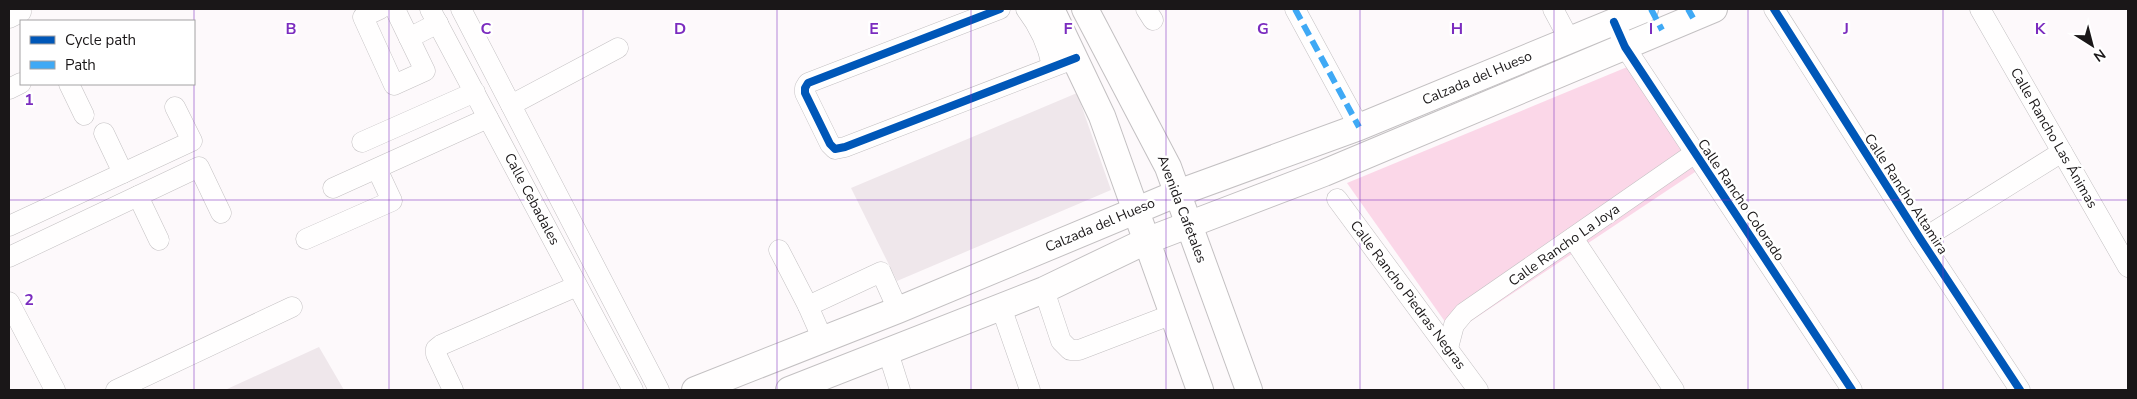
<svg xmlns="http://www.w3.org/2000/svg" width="2137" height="399" viewBox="0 0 2137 399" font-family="'Nunito Sans',sans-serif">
<rect width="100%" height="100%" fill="#fdf9fb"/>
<g fill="#efe7eb">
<path d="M1077 93 1111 190 897 281 851 188Z"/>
<path d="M319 347 344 390H225Z"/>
</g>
<path fill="#fbd7e8" d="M1632 65 1698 170 1453 333 1347 183Z"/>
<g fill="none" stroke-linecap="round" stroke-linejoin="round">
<defs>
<g id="minor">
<path d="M380 9 363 17 394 85 425 71 409 38"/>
<path d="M395 9 409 38 438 23"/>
<path d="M430 9 633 390"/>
<path d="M461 9 659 390"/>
<path d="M1000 9 808 83 805 88V93L830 144 835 149 845 147 1076 58"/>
<path d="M1026 9C1039 26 1048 45 1052 66"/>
<path d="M1146 9 1153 20"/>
<path d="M1295 9 1359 127"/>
<path d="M1553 9 1569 39"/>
<path d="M1774 9 1921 240 2020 390"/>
<path d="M1980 9 2128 267"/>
<path d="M9 18 21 12"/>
<path d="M1620 34 1625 47 1852 390"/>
<path d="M69 84 84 115"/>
<path d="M9 89 21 83"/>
<path d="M511 105 618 48"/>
<path d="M104 133 123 173"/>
<path d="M362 142 475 92"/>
<path d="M333 188 488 118"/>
<path d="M138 196 159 240"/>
<path d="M1337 199 1478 390"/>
<path d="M9 226 192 141 175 107"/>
<path d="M1573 238 1674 390"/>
<path d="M306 239 392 201 377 169"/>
<path d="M1921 240 2062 152"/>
<path d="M779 250 808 306"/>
<path d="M9 257 199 167 221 213"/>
<path d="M1044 290 1061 341 1070 350H1079L1173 314"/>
<path d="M9 302 55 390"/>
<path d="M1001 307 1030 390"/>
<path d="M823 340 808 306 881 272 898 310"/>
<path d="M1448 348 1454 325 1464 313 1695 153"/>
<path d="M888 352 900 390"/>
<path d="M116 390 292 307"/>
<path d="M453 390 436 354V349L441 345 577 286"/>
</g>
<g id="major">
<path d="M1051 9 1102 116 1200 390"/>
<path d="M1085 9 1168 167 1249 390"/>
<path d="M695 390 898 310 1178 193 1359 127 1645 9"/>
<path d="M789 390 1044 290 1146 241 1324 173 1714 9"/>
</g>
</defs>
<use href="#minor" stroke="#c3c0c2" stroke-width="21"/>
<use href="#major" stroke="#c3c0c2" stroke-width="28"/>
<use href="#minor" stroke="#fffefe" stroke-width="20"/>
<use href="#major" stroke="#fffefe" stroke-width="26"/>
<g stroke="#3fa9f5" stroke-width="6" stroke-dasharray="12 6" stroke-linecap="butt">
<path d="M1295 9 1359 127"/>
<path d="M1651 9 1662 30"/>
<path d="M1688 9 1693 18"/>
</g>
<defs>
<g id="cycleway">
<path d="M1000 9 808 83 805 88V93L830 144 835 149 845 147 1076 58"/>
<path d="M1774 9 1921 240 2020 390"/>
<path d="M1614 22 1625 47 1852 390"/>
</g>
</defs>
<use href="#cycleway" stroke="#fff" stroke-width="11"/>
<use href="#cycleway" stroke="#0057b8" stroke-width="8"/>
</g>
<path fill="none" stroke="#7b2cbf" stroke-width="1" stroke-opacity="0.55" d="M194 9V390M389 9V390M583 9V390M777 9V390M971 9V390M1166 9V390M1360 9V390M1554 9V390M1748 9V390M1943 9V390M9 200H2128"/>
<g text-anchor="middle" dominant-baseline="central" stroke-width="5" stroke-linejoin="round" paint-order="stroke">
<g font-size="14" fill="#1a1718" stroke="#fff">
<text transform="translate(1477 78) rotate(-23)">Calzada del Hueso</text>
<text transform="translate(2054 138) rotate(60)">Calle Rancho Las Ánimas</text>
<text transform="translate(1906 194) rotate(57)">Calle Rancho Altamira</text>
<text transform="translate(532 199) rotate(62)">Calle Cebadales</text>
<text transform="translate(1741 200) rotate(56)">Calle Rancho Colorado</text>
<text transform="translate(1182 209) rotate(69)">Avenida Cafetales</text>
<text transform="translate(1100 225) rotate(-23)">Calzada del Hueso</text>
<text transform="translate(1564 245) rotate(-35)">Calle Rancho La Joya</text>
<text transform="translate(1408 295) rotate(53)">Calle Rancho Piedras Negras</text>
</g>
</g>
<g font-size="16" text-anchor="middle" font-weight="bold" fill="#7b2cbf" stroke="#fff" stroke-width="5" stroke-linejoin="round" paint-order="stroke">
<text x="291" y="34">B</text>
<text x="486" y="34">C</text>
<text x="680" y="34">D</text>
<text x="874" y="34">E</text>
<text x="1068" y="34">F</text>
<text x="1263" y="34">G</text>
<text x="1457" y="34">H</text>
<text x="1651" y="34">I</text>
<text x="1846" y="34">J</text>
<text x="2040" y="34">K</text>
<text x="29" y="105">1</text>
<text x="29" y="305">2</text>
</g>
<rect width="2137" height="399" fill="none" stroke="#1a1718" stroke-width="20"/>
<rect x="20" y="20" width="175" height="65" fill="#ffffff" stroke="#a3a2a3"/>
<rect x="30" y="36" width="25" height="8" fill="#0057b8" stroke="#a3a2a3"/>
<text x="65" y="45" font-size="15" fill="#1a1718">Cycle path</text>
<rect x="30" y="61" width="25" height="8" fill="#3fa9f5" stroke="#a3a2a3"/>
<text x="65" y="70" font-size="15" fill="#1a1718">Path</text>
<g transform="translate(2092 45) rotate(144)" stroke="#ffffff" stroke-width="4" paint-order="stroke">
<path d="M0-4L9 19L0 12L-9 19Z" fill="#1a1718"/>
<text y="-8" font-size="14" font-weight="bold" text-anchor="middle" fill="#1a1718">N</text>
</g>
</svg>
